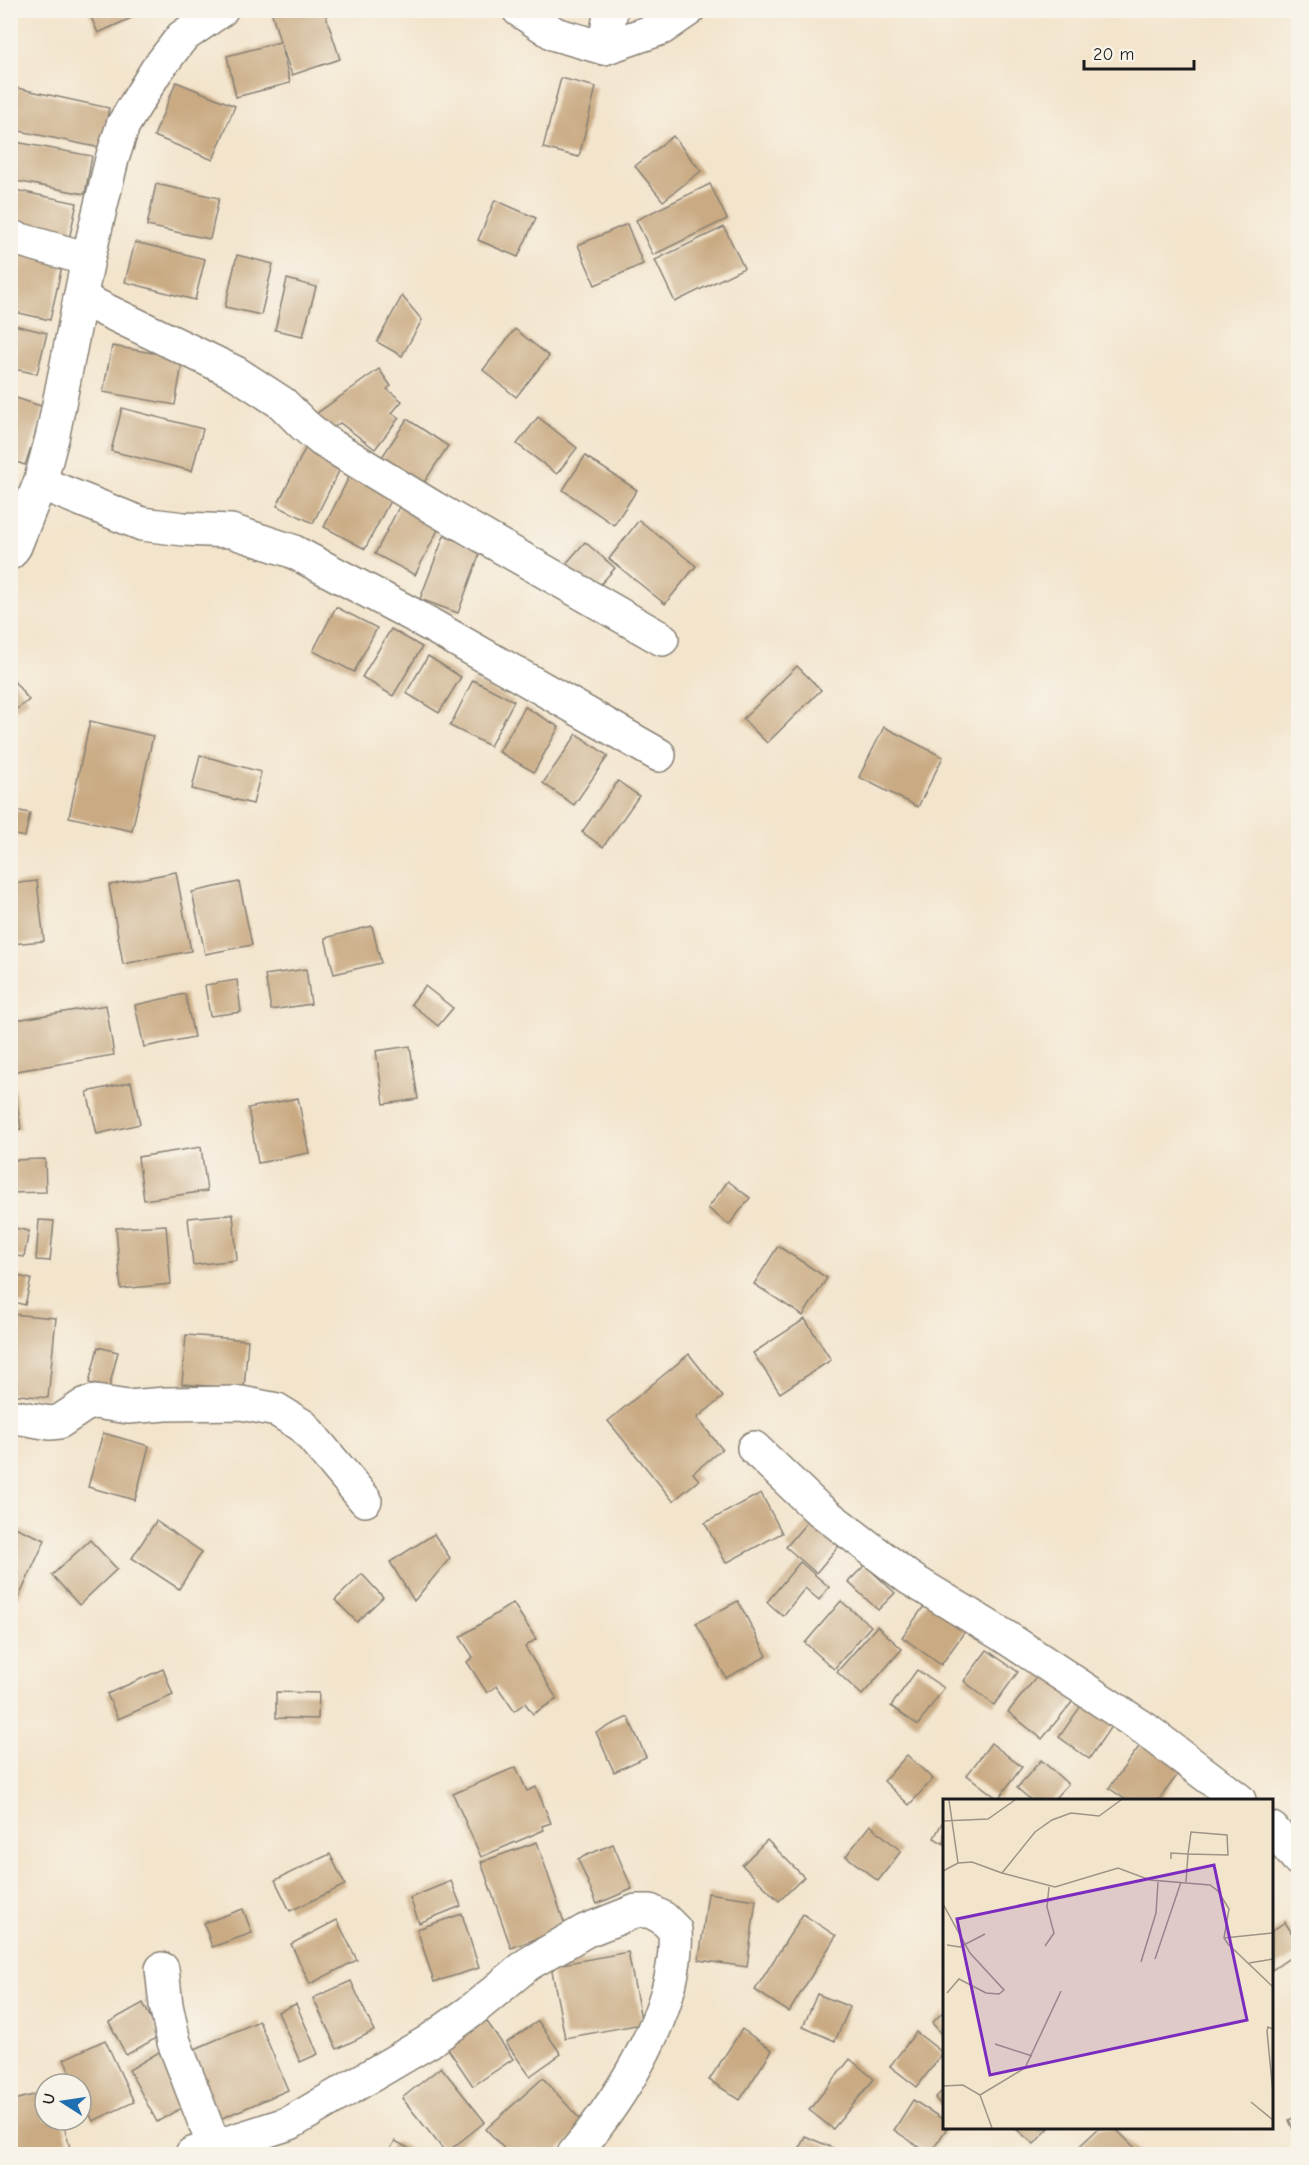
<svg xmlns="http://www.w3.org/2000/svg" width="1309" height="2165" viewBox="0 0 1309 2165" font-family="'Comic Neue',sans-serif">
<rect width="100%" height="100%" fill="#f7f3e8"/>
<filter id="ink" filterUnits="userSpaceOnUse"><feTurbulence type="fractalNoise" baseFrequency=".0167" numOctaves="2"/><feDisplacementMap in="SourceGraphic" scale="12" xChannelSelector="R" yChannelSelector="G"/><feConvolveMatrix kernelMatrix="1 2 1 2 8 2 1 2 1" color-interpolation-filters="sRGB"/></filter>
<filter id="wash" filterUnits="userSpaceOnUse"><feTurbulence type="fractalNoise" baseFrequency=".008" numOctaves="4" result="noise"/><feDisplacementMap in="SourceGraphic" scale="24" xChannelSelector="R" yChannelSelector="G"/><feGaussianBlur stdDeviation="1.35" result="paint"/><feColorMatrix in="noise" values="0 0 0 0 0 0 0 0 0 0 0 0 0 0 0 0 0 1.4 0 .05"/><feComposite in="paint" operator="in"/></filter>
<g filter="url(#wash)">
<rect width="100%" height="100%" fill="#f3e4cc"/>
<g id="blocks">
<g fill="#c9aa83">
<path d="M88 10H149L98 33Z"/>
<path d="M271 10H324L340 59 292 75 281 44 290 83 236 97 227 56 280 42Z"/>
<path d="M561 78 596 87 579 157 543 148Z"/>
<path d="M176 82 235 106 213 160 154 136Z"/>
<path d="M17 88 109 108 101 148 10 129Z"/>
<path d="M673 136 701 171 663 201 635 166Z"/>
<path d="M10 141 92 156 85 194 10 180Z"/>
<path d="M156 184 219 198 210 239 147 226Z"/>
<path d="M710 184 727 219 653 255 636 220Z"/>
<path d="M10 189 77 203 68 244 10 232Z"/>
<path d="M495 200 536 218 518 257 478 240Z"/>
<path d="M627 224 643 264 595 285 578 245Z"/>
<path d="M724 227 744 268 675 302 655 260Z"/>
<path d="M135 242 205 259 195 300 125 282Z"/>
<path d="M10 245 64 257 50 320 10 311Z"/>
<path d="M237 255 273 264 261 315 225 307Z"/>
<path d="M287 279 316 287 303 336 275 330Z"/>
<path d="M402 296 422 320 402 356 377 342Z"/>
<path d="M10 324 47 333 37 374 10 368Z"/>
<path d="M515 329 549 356 516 397 483 370Z"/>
<path d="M112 346 183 358 175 405 103 392Z"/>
<path d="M379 369 391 386 387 389 402 401 392 413 399 418 375 449 340 423 329 431 316 414Z"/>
<path d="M10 396 44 407 25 465 10 460Z"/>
<path d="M122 408 203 429 192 471 111 451Z"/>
<path d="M538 417 577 448 557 474 517 444Z"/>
<path d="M407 419 448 446 421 487 380 460Z"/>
<path d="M306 447 342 465 313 523 277 506Z"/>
<path d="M585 456 637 490 614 525 563 490Z"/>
<path d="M353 469 395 491 365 549 324 527Z"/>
<path d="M403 499 443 520 415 575 375 554Z"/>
<path d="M639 520 696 566 665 604 609 559Z"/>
<path d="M444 536 481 550 458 613 420 599Z"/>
<path d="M585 542 615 568 593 593 563 567Z"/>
<path d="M336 607 377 628 354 672 313 651Z"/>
<path d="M391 629 422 647 393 696 362 677Z"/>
<path d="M428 656 461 677 439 713 406 693Z"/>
<path d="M797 666 821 690 767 743 743 719Z"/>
<path d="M10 676 29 700 10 714Z"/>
<path d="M473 680 514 701 490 746 450 726Z"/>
<path d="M525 707 559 727 534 772 499 752Z"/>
<path d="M90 721 153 736 132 831 69 817Z"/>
<path d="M884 727 943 757 918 807 859 777Z"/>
<path d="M577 734 608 756 574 805 543 783Z"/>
<path d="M200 755 261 772 253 804 192 789Z"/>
<path d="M618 781 639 796 603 847 582 832Z"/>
<path d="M10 809 30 813 25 837 10 834Z"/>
<path d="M176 872 191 951 123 964 109 885Z"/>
<path d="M37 881 44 941 10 944V884Z"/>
<path d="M239 882 252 945 205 954 192 892Z"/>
<path d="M372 926 381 963 334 974 325 938Z"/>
<path d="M306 969 311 1004 271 1010 265 975Z"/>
<path d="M237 980 241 1012 210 1016 205 985Z"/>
<path d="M425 986 453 1008 438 1026 411 1004Z"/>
<path d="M185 994 194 1037 144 1047 135 1005Z"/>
<path d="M106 1005 114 1055 10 1072V1021Z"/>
<path d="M410 1046 418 1099 384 1104 376 1051Z"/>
<path d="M13 1078 21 1129 10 1131V1079Z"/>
<path d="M131 1082 140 1124 97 1134 87 1092Z"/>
<path d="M298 1098 309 1153 258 1163 248 1108Z"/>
<path d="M201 1147 207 1191 144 1200 138 1157Z"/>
<path d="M45 1159 46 1192 10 1193V1160Z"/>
<path d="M728 1181 750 1198 729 1225 708 1208Z"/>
<path d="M233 1214 237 1260 193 1265 188 1218Z"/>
<path d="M39 1220 54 1221 50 1261 36 1260Z"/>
<path d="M166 1225 171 1284 121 1289 116 1228Z"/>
<path d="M10 1227 29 1231 24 1257 10 1255Z"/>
<path d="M778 1246 827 1278 803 1316 754 1284Z"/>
<path d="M10 1274 31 1279 25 1305 10 1301Z"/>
<path d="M10 1314 56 1318 48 1398 10 1394Z"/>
<path d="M805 1319 831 1360 780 1393 753 1353Z"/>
<path d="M186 1335 248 1340 244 1389 182 1384Z"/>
<path d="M98 1347 118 1352 109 1388 89 1383Z"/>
<path d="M689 1354 723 1397 697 1418 722 1449 693 1473 699 1480 673 1501 608 1421Z"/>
<path d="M103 1433 149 1446 135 1500 88 1487Z"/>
<path d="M761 1493 782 1533 726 1563 705 1523Z"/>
<path d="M813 1515 843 1541 816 1573 786 1547Z"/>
<path d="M156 1521 202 1552 179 1589 132 1558Z"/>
<path d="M10 1525 45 1540 19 1597 10 1593Z"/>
<path d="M434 1534 450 1558 414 1601 390 1562Z"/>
<path d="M90 1540 117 1569 79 1605 52 1575Z"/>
<path d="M800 1562 829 1587 819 1600 805 1588 783 1616 767 1602Z"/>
<path d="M865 1565 895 1593 878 1610 848 1582Z"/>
<path d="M362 1574 383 1597 357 1622 335 1600Z"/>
<path d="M929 1599 968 1627 941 1665 902 1637Z"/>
<path d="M738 1601 767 1656 726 1678 696 1623Z"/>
<path d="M841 1601 871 1626 834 1669 805 1643Z"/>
<path d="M513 1603 536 1639 525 1647 557 1699 533 1714 525 1703 514 1711 497 1686 487 1693 467 1662 473 1657 460 1637Z"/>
<path d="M877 1626 902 1649 862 1695 837 1672Z"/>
<path d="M987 1650 1018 1672 994 1705 964 1681Z"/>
<path d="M163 1669 173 1695 118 1719 107 1694Z"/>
<path d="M1043 1669 1077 1696 1042 1739 1008 1712Z"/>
<path d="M917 1670 944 1688 918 1725 891 1706Z"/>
<path d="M276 1692 319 1693 318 1719 276 1718Z"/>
<path d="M1083 1703 1112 1725 1089 1759 1059 1737Z"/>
<path d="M628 1717 646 1757 614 1772 596 1732Z"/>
<path d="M1146 1737 1184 1766 1159 1800H1126L1109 1788Z"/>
<path d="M991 1743 1022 1767 998 1799 967 1775Z"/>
<path d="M907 1755 933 1779 909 1805 884 1781Z"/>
<path d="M1041 1760 1068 1784 1053 1800H1031L1017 1788Z"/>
<path d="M516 1767 527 1791 536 1787 551 1823 542 1826 544 1830 481 1857 453 1794Z"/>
<path d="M944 1819V1844L934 1838Z"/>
<path d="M870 1825 901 1851 878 1881 846 1856Z"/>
<path d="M767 1840 804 1877 779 1901 742 1865Z"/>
<path d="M537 1842 566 1928 511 1948 481 1862Z"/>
<path d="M613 1844 632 1889 597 1904 578 1859Z"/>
<path d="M330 1854 345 1885 290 1911 275 1880Z"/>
<path d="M451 1881 461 1906 419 1923 410 1898Z"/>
<path d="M708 1893 756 1900 747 1967 699 1960Z"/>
<path d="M243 1909 252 1933 212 1947 204 1923Z"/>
<path d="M462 1914 479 1968 434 1982 417 1929Z"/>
<path d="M803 1914 836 1936 789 2012 755 1990Z"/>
<path d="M337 1920 357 1960 310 1984 291 1944Z"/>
<path d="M1285 1922 1298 1943V1952L1272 1970V1931Z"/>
<path d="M628 1952 642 2024 565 2038 551 1966Z"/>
<path d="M351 1981 374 2031 337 2049 313 1998Z"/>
<path d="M817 1994 850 2007 835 2041 803 2027Z"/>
<path d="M143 2003 160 2036 126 2055 109 2022Z"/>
<path d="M296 2004 318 2054 300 2062 278 2012Z"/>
<path d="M944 2011V2037L932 2023Z"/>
<path d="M483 2016 513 2059 473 2086 444 2043Z"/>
<path d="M259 2021 288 2090 215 2121 186 2053Z"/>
<path d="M538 2021 561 2054 530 2076 506 2043Z"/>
<path d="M742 2029 772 2050 740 2100 709 2080Z"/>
<path d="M916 2032 943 2053 917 2087 890 2066Z"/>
<path d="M105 2040 134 2102 93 2121 81 2095V2084H76L64 2059Z"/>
<path d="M159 2052 188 2104 157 2122 129 2070Z"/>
<path d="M850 2059 874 2079 833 2129 809 2110Z"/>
<path d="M441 2067 485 2122 446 2153 402 2098Z"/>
<path d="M543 2078 586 2126 555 2154H509L486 2129Z"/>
<path d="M944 2089V2109L935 2098Z"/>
<path d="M45 2092V2120H62L72 2154H10V2101Z"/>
<path d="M913 2100 944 2120V2128H947L930 2154 894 2130Z"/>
<path d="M1298 2115V2141L1289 2120Z"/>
<path d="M1015 2128H1049L1034 2144Z"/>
<path d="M1099 2128H1115L1141 2154H1071Z"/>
<path d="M805 2136 835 2149 833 2154H797Z"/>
<path d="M395 2141 419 2154H387Z"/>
</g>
</g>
</g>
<g filter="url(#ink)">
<use href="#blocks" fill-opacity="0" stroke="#888074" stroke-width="1.5"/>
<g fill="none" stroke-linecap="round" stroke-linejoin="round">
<defs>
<g id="minor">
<path d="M519 10 555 34 604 48 662 28 688 10"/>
<path d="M604 48 611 10"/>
<path d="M10 237 88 259"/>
<path d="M80 298 236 373 282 403 304 425 322 440 434 508 662 639"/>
<path d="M40 483 142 524 184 529 231 531 292 551 413 615 659 755"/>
<path d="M10 553 15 546 40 483 53 434 88 259 112 159 123 125 156 71 182 37 221 10"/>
<path d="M10 1416 50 1423 59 1422 86 1404 95 1402 128 1407 166 1404 241 1403 277 1410 303 1426 365 1500"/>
<path d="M754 1448 816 1507 909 1578 1004 1636 1145 1729 1239 1800"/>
<path d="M1272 1829 1298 1859"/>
<path d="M162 1969 166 2005 174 2042 217 2154"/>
<path d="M192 2154 290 2123 428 2042 470 2012 528 1964 585 1931 636 1911H650L663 1918 675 1930C680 2007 622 2097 574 2154"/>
</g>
</defs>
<use href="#minor" stroke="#888074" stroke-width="36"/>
<use href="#minor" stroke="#fff" stroke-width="33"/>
</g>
</g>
<g transform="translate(943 1799)">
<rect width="330" height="330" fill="#f3e4cc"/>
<path fill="none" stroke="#9d9486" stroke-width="1.5" d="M6 1 15 64M0 22 45 20 72 1M228 60V54L245 55 248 33 284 36 285 56 245 55 243 83M0 72 15 64 29 63 59 74 92 33 109 21 128 14 156 17 178 1M59 74 112 88 175 69 207 81 267 86 275 92 286 110 281 139 285 145 330 188M0 105 27 154 61 191 56 195 43 194 16 180 4 194M281 139 330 134M4 146 17 148 42 135M102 147 111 134 104 108 106 88M212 160 238 83M198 163 213 114 215 83M306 164 330 160M330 230 325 228 324 232 330 294M52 245 89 257M0 287 20 286 37 296 49 329M37 296 82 269 118 192M308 303 330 321"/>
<path fill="#7b2cbf" fill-opacity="0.15" stroke="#7b2cbf" stroke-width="3" d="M271 66 304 221 47 276 14 120Z"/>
<rect width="330" height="330" fill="none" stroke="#1c1c1c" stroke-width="3"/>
</g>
<rect width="1309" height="2165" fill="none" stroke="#f7f3e8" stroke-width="36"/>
<g transform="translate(63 2102) rotate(282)"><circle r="28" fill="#f7f3e8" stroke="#9f9d96" stroke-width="1.5"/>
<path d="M0-4.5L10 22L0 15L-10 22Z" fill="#1f6fb2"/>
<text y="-9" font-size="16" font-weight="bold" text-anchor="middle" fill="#1c1c1c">U</text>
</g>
<path d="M1084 60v9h110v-9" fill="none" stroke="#1c1c1c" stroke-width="3"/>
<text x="1093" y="60" font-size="18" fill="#1c1c1c" stroke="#f7f3e8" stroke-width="4.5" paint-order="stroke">20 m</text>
</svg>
